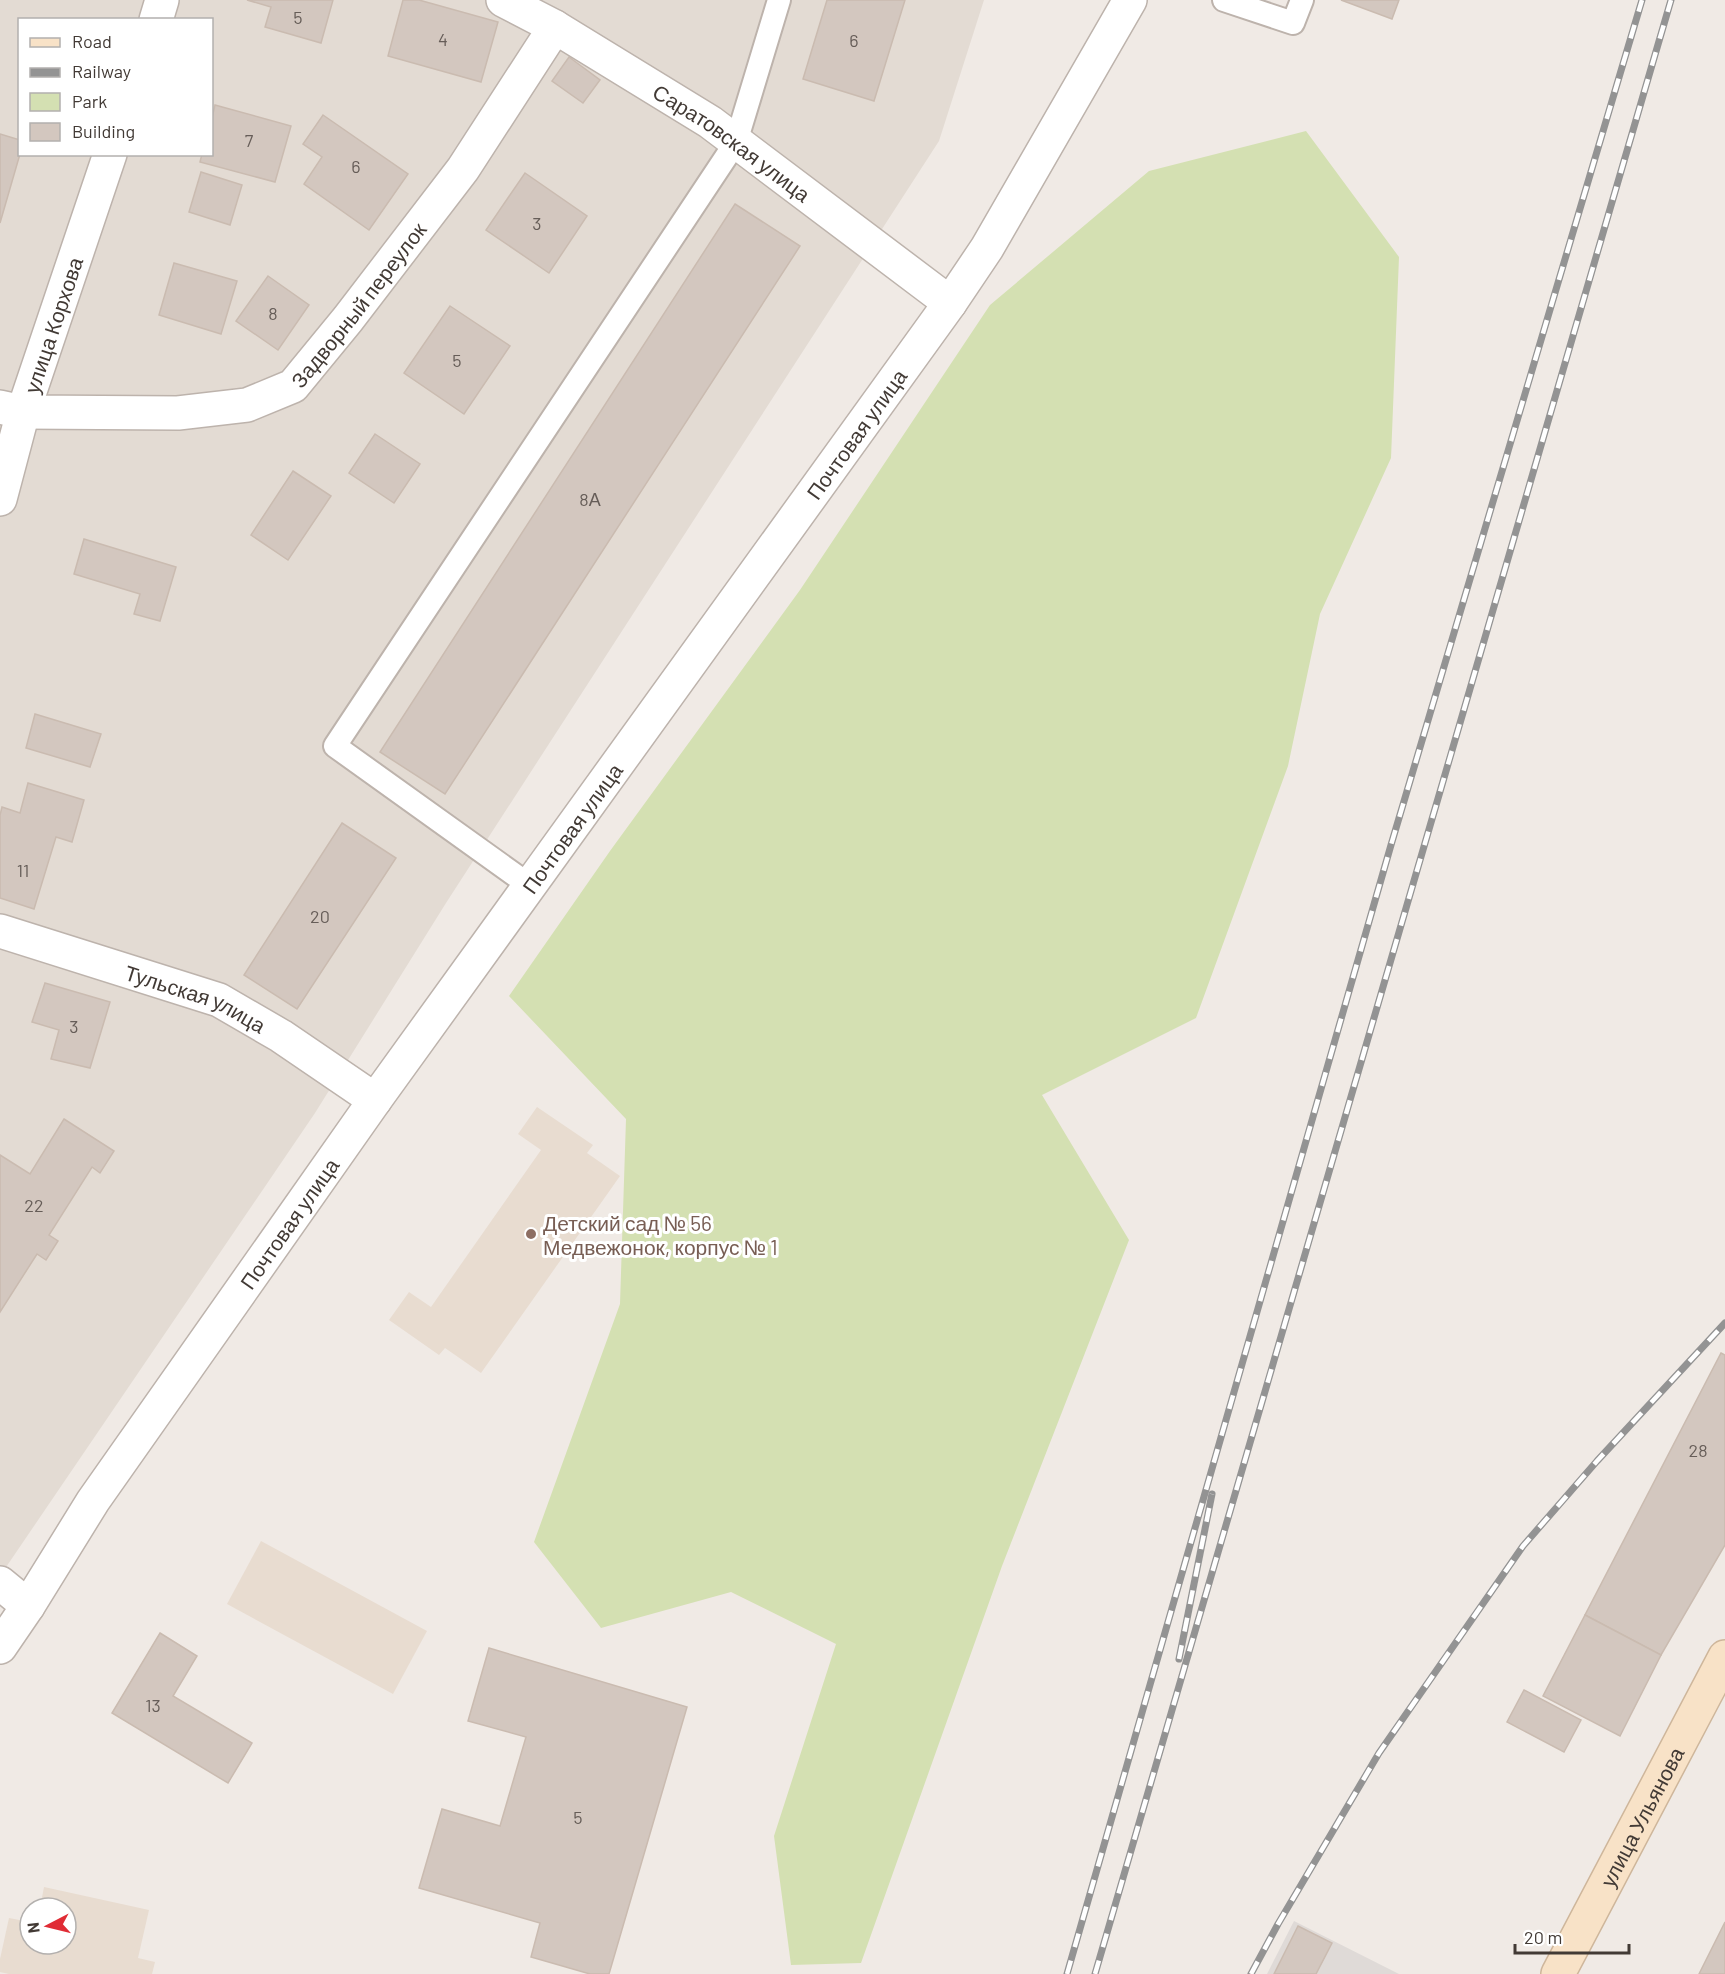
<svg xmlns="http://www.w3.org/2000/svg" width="1725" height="1974" viewBox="0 0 1725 1974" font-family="Barlow,sans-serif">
<rect width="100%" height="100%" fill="#f0eae5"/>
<path fill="#e3dbd3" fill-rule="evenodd" d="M0 0H984L939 141 446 903 315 1113 0 1576ZM20 20H212V154H20Z"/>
<path fill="#dfdad7" d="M1294 1921 1399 1974H1267Z"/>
<g fill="#e8dcd0">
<path d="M537 1107 593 1145 587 1153 620 1176 481 1373 445 1348 439 1355 389 1320 409 1292 431 1307 541 1150 518 1134Z"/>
<path d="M261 1541 427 1631 393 1694 227 1604Z"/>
<path d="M44 1887 149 1910 138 1958 155 1962 152 1974H9L0 1972V1959L9 1918 30 1922V1944H66V1908H40Z"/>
</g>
<path fill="#d4e0b2" d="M1306 131 1399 257 1391 458 1320 614 1288 766 1196 1018 1042 1095 1129 1240 1002 1566 861 1963 791 1965 774 1836 836 1644 731 1592 601 1628 534 1542 620 1304 626 1119 509 996 610 851 800 590 990 305 1149 171Z"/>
<g fill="#d3c7bf" stroke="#cabbb0" stroke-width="1.5">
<path d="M247 0H333L321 43 265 27 271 7Z"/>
<path d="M403 0H419L498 22 481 82 388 56Z"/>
<path d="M827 0H905L874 101 803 79Z"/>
<path d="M1341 0H1399L1392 19Z"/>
<path d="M569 57 600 80 583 103 552 81Z"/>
<path d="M215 105 291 126 275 182 200 162 202 154H212V118Z"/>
<path d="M323 115 408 174 369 230 304 184 322 157 303 144Z"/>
<path d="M0 134 20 140V154L0 223Z"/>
<path d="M201 172 242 185 230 225 189 212Z"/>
<path d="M525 173 587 216 549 273 486 230Z"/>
<path d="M735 204 800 246 445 794 380 752Z"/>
<path d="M174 263 237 281 221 334 159 315Z"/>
<path d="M268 276 309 305 278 350 236 321Z"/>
<path d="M450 306 510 346 464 414 404 373Z"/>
<path d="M375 434 420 464 394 503 349 473Z"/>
<path d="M293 471 331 496 288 560 251 535Z"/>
<path d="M84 539 176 567 160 621 134 614 140 594 74 574Z"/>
<path d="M35 714 101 734 90 767 26 748Z"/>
<path d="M28 783 84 800 72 842 56 837 34 909 0 898V815L2 807 20 813Z"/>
<path d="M342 823 396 858 297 1009 244 975Z"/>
<path d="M45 983 110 1002 90 1068 51 1059 59 1030 32 1022Z"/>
<path d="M64 1119 114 1151 100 1173 92 1167 49 1235 58 1241 46 1260 37 1254 0 1312V1155L30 1174Z"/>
<path d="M1721 1353 1725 1355V1545L1661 1655 1585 1615Z"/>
<path d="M1585 1615 1661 1655 1620 1736 1543 1696Z"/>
<path d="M160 1633 197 1656 173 1696 252 1743 228 1783 112 1713Z"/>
<path d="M489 1648 687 1707 609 1974H590L531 1957 540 1923 419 1888 442 1809 500 1826 526 1737 468 1721Z"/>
<path d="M1524 1690 1581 1720 1564 1752 1507 1722Z"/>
<path d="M1725 1922V1974H1699Z"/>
<path d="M1298 1926 1332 1943 1316 1974H1274Z"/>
</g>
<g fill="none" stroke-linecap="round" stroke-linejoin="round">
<defs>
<g id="service">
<path d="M1224 0 1293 23 1302 0"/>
<path d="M529 885 335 746 736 142 779 0"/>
</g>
<g id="minor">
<path id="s1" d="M503 0 555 27 710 122 950 303"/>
<path d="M156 20 162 0"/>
<path id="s2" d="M0 407 23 412 178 413 247 405 293 386 348 319 463 169 555 27"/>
<path id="s3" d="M0 499 23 412 110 154"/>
<path id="s4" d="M0 931 219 1000 281 1036 375 1100"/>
<path d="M0 1583 28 1606"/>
<path id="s5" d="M0 1647 28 1606 93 1501 375 1100 950 303 987 248 1130 0"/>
</g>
<g id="secondary">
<path id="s6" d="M1558 1974 1725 1657"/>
</g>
</defs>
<use href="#service" stroke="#bdb3ac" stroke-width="26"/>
<use href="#minor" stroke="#bdb3ac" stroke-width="36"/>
<use href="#secondary" stroke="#ceb69b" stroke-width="36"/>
<use href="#service" stroke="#fff" stroke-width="22"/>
<use href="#minor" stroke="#fff" stroke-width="33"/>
<use href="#secondary" stroke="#f8e2c7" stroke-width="33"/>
<defs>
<g id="rail">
<path d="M1179 1659 1212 1494"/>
<path d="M1067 1974 1391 845 1642 0"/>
<path d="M1095 1974 1671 0"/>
<path d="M1251 1974 1278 1924 1379 1753 1523 1546 1597 1461 1725 1323"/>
</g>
</defs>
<use href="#rail" stroke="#939393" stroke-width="7"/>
<use href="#rail" stroke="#fff" stroke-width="4.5" stroke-dasharray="14" stroke-linecap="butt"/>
</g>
<circle fill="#8d6e63" stroke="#fff" stroke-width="2" cx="531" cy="1234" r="6"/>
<g text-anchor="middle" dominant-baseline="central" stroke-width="6" stroke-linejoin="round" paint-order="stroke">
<g font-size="18" fill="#665d58">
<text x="298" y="17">5</text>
<text x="443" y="39">4</text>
<text x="854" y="40">6</text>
<text x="249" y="140">7</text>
<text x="356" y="166">6</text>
<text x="537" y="223">3</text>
<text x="273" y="313">8</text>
<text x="457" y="360">5</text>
<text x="590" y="499">8А</text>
<text x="23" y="870">11</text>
<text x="320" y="916">20</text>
<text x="74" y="1026">3</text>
<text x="34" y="1205">22</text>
<text x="1698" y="1450">28</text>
<text x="153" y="1705">13</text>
<text x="578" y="1817">5</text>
</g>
<g font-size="21" fill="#423a35" stroke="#fff">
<text stroke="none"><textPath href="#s1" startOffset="270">Саратовская улица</textPath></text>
<text stroke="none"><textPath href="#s2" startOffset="402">Задворный переулок</textPath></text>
<text stroke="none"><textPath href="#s3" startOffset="182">улица Корхова</textPath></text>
<text stroke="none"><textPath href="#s5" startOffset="1485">Почтовая улица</textPath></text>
<text stroke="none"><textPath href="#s5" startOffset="999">Почтовая улица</textPath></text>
<text stroke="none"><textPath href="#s4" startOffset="207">Тульская улица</textPath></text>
<text stroke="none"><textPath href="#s5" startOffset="513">Почтовая улица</textPath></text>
<text stroke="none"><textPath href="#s6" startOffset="178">улица Ульянова</textPath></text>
</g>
<g font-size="21" fill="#785e54" stroke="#fff" text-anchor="start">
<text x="543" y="1222">Детский сад № 56<tspan x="543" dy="24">Медвежонок, корпус № 1</tspan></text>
</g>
</g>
<rect x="18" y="18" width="195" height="138" fill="#ffffff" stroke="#b3b0ae" stroke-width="1.5"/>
<rect x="30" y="38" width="30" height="9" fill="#f8e2c7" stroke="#b3b0ae" stroke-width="1.5"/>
<text x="72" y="48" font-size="18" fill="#423a35">Road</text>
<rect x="30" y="68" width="30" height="9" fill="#939393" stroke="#b3b0ae" stroke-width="1.5"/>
<text x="72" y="78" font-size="18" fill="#423a35">Railway</text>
<rect x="30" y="93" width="30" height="18" fill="#d4e0b2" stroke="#b3b0ae" stroke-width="1.5"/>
<text x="72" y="108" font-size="18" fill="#423a35">Park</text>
<rect x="30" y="123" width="30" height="18" fill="#d3c7bf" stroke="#b3b0ae" stroke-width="1.5"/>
<text x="72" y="138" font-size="18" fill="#423a35">Building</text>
<g transform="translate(48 1926) rotate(263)"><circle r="28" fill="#ffffff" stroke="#b3b0ae" stroke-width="1.5"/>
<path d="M0-4.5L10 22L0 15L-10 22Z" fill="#e02c35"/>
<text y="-9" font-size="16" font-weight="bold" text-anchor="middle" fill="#423a35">N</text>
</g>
<path d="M1515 1944v9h114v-9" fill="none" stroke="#423a35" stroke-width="3"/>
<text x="1524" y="1944" font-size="18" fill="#423a35" stroke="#ffffff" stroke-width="4.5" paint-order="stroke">20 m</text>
</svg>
